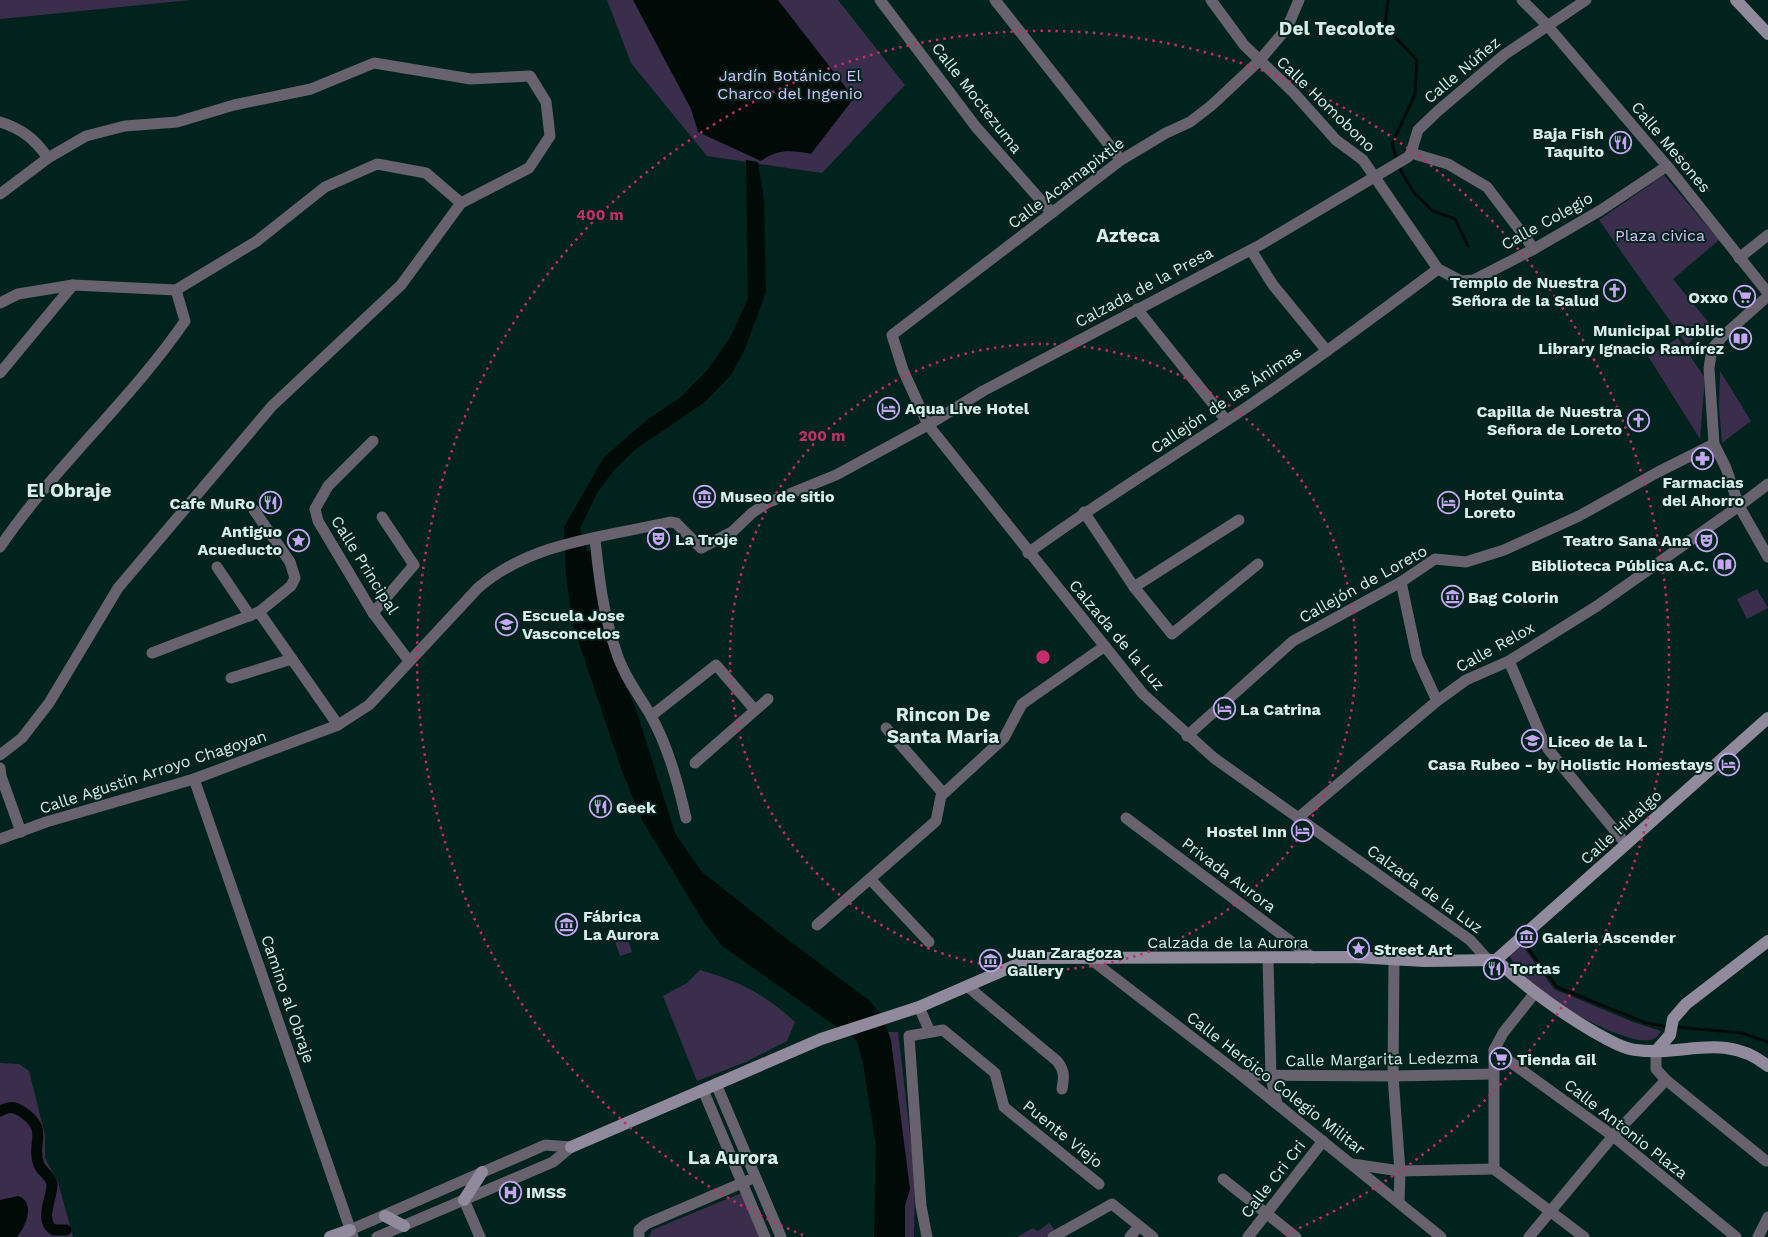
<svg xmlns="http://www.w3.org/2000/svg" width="1768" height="1237" viewBox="0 0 1768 1237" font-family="'Work Sans',sans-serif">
<rect width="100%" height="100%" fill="#01231d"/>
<g fill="#3b2e4c">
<path d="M0 0H190L0 19Z"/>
<path d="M607 0H838L905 85 822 173 707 156 631 63Z"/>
<path d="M1664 175 1719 240 1673 279 1709 323 1687 345 1599 220Z"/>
<path d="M1678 338 1705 378 1700 439 1648 356Z"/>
<path d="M1720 371 1751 421 1722 443 1719 407Z"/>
<path d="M1757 589 1768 608 1747 619 1737 599Z"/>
<path d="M624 929 632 952 620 956 612 933Z"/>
<path d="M1522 945 1554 989 1633 1022 1661 1031C1658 1036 1656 1039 1650 1040 1626 1046 1540 997 1524 978 1518 971 1514 963 1509 955Z"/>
<path d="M700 970C741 982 764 994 795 1022L787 1041 746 1062 697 1081 663 996 687 983Z"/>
<path d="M888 1032H898L915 1177 914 1237H904Z"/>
<path d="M0 1063 19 1064 29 1071 45 1135V1158L58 1182 73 1237H0Z"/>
<path d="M744 1192 761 1237H649L652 1230Z"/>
<path d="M1049 1223 1054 1229V1234L1049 1237H1017L1033 1228 1038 1231Z"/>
</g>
<g fill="#000b08">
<path d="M633 0H778L854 98 811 154C792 150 777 149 761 161L698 132 691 109Z"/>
<path d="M746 160 758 162 764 199 766 292 745 349 731 375 705 402 636 449 615 469 597 493 580 529 587 551 593 550 617 667 636 709 675 833 701 871 779 933 870 1001 882 1016 891 1040 910 1189 905 1206V1237H874L876 1147 863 1063 857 1041 722 946 703 921 642 820 622 771 573 625 566 576 564 527 604 457 648 419 681 397 709 368 731 336 748 298Z"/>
<path d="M18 1196C36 1202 26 1226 17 1237H0V1200Z"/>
</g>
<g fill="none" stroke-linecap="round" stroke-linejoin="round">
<g stroke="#000b08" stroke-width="3">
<path d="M1388 0 1385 27 1417 60 1415 94 1392 144 1396 157"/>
<path d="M1399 168 1415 194 1433 211 1455 219 1468 246"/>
<path d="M1524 943 1557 987 1646 1023 1669 1027"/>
<path d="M1676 1027 1742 1033 1768 1042"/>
</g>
<path stroke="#000b08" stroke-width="11" d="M0 1111C8 1107 13 1106 21 1111 51 1130 30 1142 39 1165 42 1172 51 1176 52 1184 53 1196 38 1221 54 1230H66"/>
<g stroke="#67626d" stroke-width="11">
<path d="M880 0 976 127 1052 213"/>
<path d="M995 0 1121 160"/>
<path d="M1211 0 1244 45 1294 93 1336 140 1363 160 1438 269 1461 281 1474 280 1534 249 1601 210 1667 166"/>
<path d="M1299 0 1287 28 1259 61 1212 105 1190 122 1166 133 1121 160 892 335 903 370 928 425 1143 694 1214 758 1470 940 1489 961"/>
<path d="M1522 0 1546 24 1667 166 1768 293"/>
<path d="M0 122C22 129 35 139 48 158"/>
<path d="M1411 153 1448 164 1487 187 1534 249"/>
<path d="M0 194 48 158 86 136 125 126 177 122 234 105 311 89 374 63 471 79 530 76 546 102 550 136 529 168 461 203 401 285 272 406 118 588 49 703 22 738 0 755"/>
<path d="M1251 250 1273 285 1327 351"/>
<path d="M1739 258 1768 235"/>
<path d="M1768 296 1723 336 1712 349 1709 368 1714 444 1726 468 1739 506 1768 557"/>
<path d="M0 303 18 294 73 285 176 290 257 241 325 187 377 164 426 173 461 203"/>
<path d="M1137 309 1226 420"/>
<path d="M0 373 73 285"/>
<path d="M373 441 328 486 315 509 318 521 373 613 409 661"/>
<path d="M1084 512 1134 587 1172 634 1258 564"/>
<path d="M595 539C599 577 603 614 616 651 623 674 638 694 650 714 668 746 678 783 686 818"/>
<path d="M0 547C55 466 130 401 185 321L176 290"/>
<path d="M1028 553C1099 501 1174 456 1247 407 1312 363 1375 316 1438 269"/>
<path d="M217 567 250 616"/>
<path d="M1401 582 1417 657 1437 701"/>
<path d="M1134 587 1239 520"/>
<path d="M259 612 338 725"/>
<path d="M373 613 414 565 382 517"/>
<path d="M152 653 259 612 291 586 295 578 290 562 254 510"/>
<path d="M1509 661 1541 736 1548 749 1626 844"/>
<path d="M231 678 292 659"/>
<path d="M651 716 716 665 755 710"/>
<path d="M886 728 943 793"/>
<path d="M1187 736 1293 641 1401 582 1435 559 1466 562 1504 550 1579 516 1658 472 1714 444"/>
<path d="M695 763 768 699"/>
<path d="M0 768 1 776 21 832"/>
<path d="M194 779 353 1237"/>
<path d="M1126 818 1313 958"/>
<path d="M1298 818 1437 701 1466 680 1509 661 1597 606 1739 506 1768 484"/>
<path d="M0 839 46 822 194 779 338 725 369 705 478 588C531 542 604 537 670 522L676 523 701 548 732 532 752 513 767 503 836 475 928 425 983 391 1260 245 1408 157 1411 153 1418 130 1439 110 1504 55 1586 0"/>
<path d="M871 880 929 942"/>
<path d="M817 925 936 821 941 796 1004 738 1022 704 1105 646"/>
<path d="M1089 958 1241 1075 1441 1237"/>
<path d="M1268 958 1271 1077 1277 1104"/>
<path d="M1394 959 1393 1076 1400 1171 1399 1202"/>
<path d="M967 986 1057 1061C1065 1071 1064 1077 1062 1089"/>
<path d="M919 1007 930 1032"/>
<path d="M1494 1050 1613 1136 1736 1237"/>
<path d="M1241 1075 1393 1076 1493 1074"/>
<path d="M1666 1080 1766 1161"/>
<path d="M716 1084 781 1237"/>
<path d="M703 1090 765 1237"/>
<path d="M1352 1164 1400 1171 1494 1169"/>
<path d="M1494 1169V1050L1503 1033 1534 994"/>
<path d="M1494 1169 1584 1237"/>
<path d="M1223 1179 1296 1237"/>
<path d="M464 1200 480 1237"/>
<path d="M350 1230 545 1145 571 1147"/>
<path d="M377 1237 553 1162 571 1147"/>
<path d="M639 1237V1230L646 1224 749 1180"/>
<path d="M927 1237 921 1206 909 1036 943 1030 995 1073 1004 1107 1099 1184"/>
<path d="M1053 1237 1112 1204 1153 1237"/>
<path d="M1130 1237 1139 1226"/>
<path d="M1248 1237 1323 1141"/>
<path d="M1529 1237 1613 1136 1666 1080 1656 1069V1051"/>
<path d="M1758 1237 1768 1217"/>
</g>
<g stroke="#918a9c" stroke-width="12">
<path d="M1736 0 1768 34"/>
<path d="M1496 960 1768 718"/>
<path d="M1496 960C1527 988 1558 1011 1594 1032 1607 1039 1621 1048 1636 1050 1684 1057 1724 1031 1768 1066"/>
<path d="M1656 1051 1670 1035 1673 1019 1686 1004 1768 941"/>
<path d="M571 1147 821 1039 919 1007 1032 958 1354 957 1425 961 1496 960"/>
<path d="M464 1200 482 1172"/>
<path d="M385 1216 404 1226"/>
<path d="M330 1237 350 1230"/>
</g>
</g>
<g fill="none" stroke="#c42d69" stroke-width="2.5" stroke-dasharray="2.5 5">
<circle cx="1043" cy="657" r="313"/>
<path d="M803 1235A626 626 0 1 1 1283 1235"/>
</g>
<defs>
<symbol id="restaurant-ring" viewBox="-11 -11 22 22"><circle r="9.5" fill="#01231d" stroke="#c6a6f0" stroke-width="1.5"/><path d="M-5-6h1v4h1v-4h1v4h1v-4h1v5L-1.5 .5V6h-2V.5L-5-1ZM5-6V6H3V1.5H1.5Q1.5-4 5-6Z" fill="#c6a6f0"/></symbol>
<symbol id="church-ring" viewBox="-11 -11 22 22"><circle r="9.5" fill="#01231d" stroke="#c6a6f0" stroke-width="1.5"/><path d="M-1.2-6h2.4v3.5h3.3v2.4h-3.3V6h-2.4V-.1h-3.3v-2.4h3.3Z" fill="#c6a6f0"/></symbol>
<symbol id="supermarket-ring" viewBox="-11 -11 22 22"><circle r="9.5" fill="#01231d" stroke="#c6a6f0" stroke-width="1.5"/><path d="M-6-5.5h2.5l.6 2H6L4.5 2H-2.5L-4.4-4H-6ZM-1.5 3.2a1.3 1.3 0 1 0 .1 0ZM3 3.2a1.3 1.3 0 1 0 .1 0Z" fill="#c6a6f0"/></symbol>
<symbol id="library-ring" viewBox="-11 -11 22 22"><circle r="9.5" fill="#01231d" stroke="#c6a6f0" stroke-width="1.5"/><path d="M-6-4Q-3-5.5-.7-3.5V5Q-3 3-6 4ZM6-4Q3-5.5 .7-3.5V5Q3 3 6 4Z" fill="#c6a6f0"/></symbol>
<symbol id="hotel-ring" viewBox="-11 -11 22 22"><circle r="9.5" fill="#01231d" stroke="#c6a6f0" stroke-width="1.5"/><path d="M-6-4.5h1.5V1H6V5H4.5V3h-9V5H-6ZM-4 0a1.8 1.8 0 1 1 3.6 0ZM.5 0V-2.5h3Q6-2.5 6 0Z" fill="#c6a6f0"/></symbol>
<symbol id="pharmacy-ring" viewBox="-11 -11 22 22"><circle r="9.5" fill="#01231d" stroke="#c6a6f0" stroke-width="1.5"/><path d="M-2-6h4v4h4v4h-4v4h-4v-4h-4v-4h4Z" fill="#c6a6f0"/></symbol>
<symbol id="museum-ring" viewBox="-11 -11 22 22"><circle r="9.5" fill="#01231d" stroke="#c6a6f0" stroke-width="1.5"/><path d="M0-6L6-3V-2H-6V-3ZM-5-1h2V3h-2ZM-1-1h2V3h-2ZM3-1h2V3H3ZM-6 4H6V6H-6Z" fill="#c6a6f0"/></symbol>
<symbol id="theatre-ring" viewBox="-11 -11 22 22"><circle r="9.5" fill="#01231d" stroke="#c6a6f0" stroke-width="1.5"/><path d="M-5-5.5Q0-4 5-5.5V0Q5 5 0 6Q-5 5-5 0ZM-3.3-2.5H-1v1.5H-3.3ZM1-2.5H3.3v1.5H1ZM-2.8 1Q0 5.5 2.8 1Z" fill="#c6a6f0"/></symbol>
<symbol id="sight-ring" viewBox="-11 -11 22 22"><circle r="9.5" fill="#01231d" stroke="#c6a6f0" stroke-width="1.5"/><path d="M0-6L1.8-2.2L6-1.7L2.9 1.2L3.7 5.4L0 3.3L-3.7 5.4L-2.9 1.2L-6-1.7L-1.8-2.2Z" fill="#c6a6f0"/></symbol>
<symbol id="school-ring" viewBox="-11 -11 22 22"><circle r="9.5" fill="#01231d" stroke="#c6a6f0" stroke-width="1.5"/><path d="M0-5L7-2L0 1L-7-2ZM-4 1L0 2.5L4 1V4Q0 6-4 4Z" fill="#c6a6f0"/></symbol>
<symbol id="hospital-ring" viewBox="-11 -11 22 22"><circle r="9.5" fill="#01231d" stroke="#c6a6f0" stroke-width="1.5"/><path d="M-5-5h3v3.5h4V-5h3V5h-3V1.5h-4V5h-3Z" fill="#c6a6f0"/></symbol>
</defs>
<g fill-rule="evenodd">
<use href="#restaurant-ring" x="1608" y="130" width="25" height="25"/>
<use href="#church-ring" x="1602" y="278" width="25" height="25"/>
<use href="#supermarket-ring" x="1732" y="284" width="25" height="25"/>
<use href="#library-ring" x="1728" y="326" width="25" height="25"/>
<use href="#hotel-ring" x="876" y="396" width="25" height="25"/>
<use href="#church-ring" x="1626" y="408" width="25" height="25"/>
<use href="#pharmacy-ring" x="1690" y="446" width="25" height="25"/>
<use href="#museum-ring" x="692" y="484" width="25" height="25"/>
<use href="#restaurant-ring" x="258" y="490" width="25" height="25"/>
<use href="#hotel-ring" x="1436" y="490" width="25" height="25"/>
<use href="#theatre-ring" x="646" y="526" width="25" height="25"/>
<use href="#sight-ring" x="286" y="528" width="25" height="25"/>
<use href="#theatre-ring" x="1694" y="528" width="25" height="25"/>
<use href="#library-ring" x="1712" y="552" width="25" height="25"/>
<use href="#museum-ring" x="1440" y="584" width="25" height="25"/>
<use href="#school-ring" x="494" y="612" width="25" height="25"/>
<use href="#hotel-ring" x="1212" y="696" width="25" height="25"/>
<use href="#school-ring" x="1520" y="728" width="25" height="25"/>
<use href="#hotel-ring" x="1716" y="752" width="25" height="25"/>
<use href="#restaurant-ring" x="588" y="794" width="25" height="25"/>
<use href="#hotel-ring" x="1290" y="818" width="25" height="25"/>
<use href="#museum-ring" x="554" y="912" width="25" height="25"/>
<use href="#museum-ring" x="1514" y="924" width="25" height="25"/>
<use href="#sight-ring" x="1346" y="936" width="25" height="25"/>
<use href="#museum-ring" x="978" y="948" width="25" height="25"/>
<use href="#restaurant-ring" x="1482" y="956" width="25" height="25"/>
<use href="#supermarket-ring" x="1488" y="1046" width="25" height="25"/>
<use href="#hospital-ring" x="498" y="1180" width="25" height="25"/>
</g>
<g text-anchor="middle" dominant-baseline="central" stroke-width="4" stroke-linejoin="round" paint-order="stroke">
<g font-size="16" fill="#daece8" stroke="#01231d">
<text transform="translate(1462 70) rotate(-40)">Calle Núñez</text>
<text transform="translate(977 98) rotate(52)">Calle Moctezuma</text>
<text transform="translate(1326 104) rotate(44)">Calle Homobono</text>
<text transform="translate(1671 147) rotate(50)">Calle Mesones</text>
<text transform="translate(1066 183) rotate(-37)">Calle Acamapixtle</text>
<text transform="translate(1547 221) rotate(-29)">Calle Colegio</text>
<text transform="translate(1144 287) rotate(-28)">Calzada de la Presa</text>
<text transform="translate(1226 400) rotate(-34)">Callejón de las Ánimas</text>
<text transform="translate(365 565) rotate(58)">Calle Principal</text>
<text transform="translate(1363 584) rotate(-29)">Callejón de Loreto</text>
<text transform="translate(1117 635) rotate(50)">Calzada de la Luz</text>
<text transform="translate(1495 647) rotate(-29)">Calle Relox</text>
<text transform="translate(153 772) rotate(-18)">Calle Agustín Arroyo Chagoyan</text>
<text transform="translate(1621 827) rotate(-42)">Calle Hidalgo</text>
<text transform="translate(1229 875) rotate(37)">Privada Aurora</text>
<text transform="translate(1425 889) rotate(36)">Calzada de la Luz</text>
<text x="1228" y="942">Calzada de la Aurora</text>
<text transform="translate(288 999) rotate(71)">Camino al Obraje</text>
<text transform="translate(1382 1059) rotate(-1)">Calle Margarita Ledezma</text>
<text transform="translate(1276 1083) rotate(38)">Calle Heróico Colegio Militar</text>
<text transform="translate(1626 1129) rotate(38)">Calle Antonio Plaza</text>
<text transform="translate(1063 1134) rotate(39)">Puente Viejo</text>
<text transform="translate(1273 1179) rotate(-52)">Calle Cri Cri</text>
</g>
<g font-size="16" fill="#d9c2f9" stroke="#01231d">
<text x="790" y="75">Jardín Botánico El<tspan x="790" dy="18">Charco del Ingenio</tspan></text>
<text x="1660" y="235">Plaza civica</text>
</g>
<g font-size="16" font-weight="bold" fill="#daece8" stroke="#01231d" text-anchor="start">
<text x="1604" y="133" text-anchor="end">Baja Fish<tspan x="1604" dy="18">Taquito</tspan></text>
<text x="1599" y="282" text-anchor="end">Templo de Nuestra<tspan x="1599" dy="18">Señora de la Salud</tspan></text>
<text x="1728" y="297" text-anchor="end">Oxxo</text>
<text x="1724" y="330" text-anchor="end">Municipal Public<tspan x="1724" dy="18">Library Ignacio Ramírez</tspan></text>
<text x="905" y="408">Aqua Live Hotel</text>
<text x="1622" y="411" text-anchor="end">Capilla de Nuestra<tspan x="1622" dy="18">Señora de Loreto</tspan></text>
<text x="1703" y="482" text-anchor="middle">Farmacias<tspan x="1703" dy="18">del Ahorro</tspan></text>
<text x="1464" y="494">Hotel Quinta<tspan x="1464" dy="18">Loreto</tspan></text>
<text x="720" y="496">Museo de sitio</text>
<text x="255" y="503" text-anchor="end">Cafe MuRo</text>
<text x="282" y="531" text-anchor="end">Antiguo<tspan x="282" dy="18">Acueducto</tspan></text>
<text x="675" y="539">La Troje</text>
<text x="1691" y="540" text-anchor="end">Teatro Sana Ana</text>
<text x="1709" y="565" text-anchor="end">Biblioteca Pública A.C.</text>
<text x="1468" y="597">Bag Colorin</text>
<text x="522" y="615">Escuela Jose<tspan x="522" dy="18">Vasconcelos</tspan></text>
<text x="1240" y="709">La Catrina</text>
<text x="1548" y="741">Liceo de la L</text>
<text x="1713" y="764" text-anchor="end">Casa Rubeo - by Holistic Homestays</text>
<text x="616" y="807">Geek</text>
<text x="1287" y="831" text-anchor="end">Hostel Inn</text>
<text x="583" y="916">Fábrica<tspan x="583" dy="18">La Aurora</tspan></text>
<text x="1542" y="937">Galeria Ascender</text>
<text x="1374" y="949">Street Art</text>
<text x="1007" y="952">Juan Zaragoza<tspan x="1007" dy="18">Gallery</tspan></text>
<text x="1510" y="968">Tortas</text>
<text x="1517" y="1059">Tienda Gil</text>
<text x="526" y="1192">IMSS</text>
</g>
<g font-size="19" font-weight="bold" fill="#daece8" stroke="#01231d">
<text x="1337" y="28">Del Tecolote</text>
<text x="1128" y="235">Azteca</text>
<text x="69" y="490">El Obraje</text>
<text x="943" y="714">Rincon De<tspan x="943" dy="22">Santa Maria</tspan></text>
<text x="733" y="1157">La Aurora</text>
</g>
</g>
<circle cx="1043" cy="657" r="8" fill="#c42d69" stroke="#01231d" stroke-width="2.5"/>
<g font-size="15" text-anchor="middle" font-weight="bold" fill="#c42d69" stroke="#01231d" stroke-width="4" stroke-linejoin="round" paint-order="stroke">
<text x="600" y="220">400 m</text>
<text x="822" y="441">200 m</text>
</g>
</svg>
